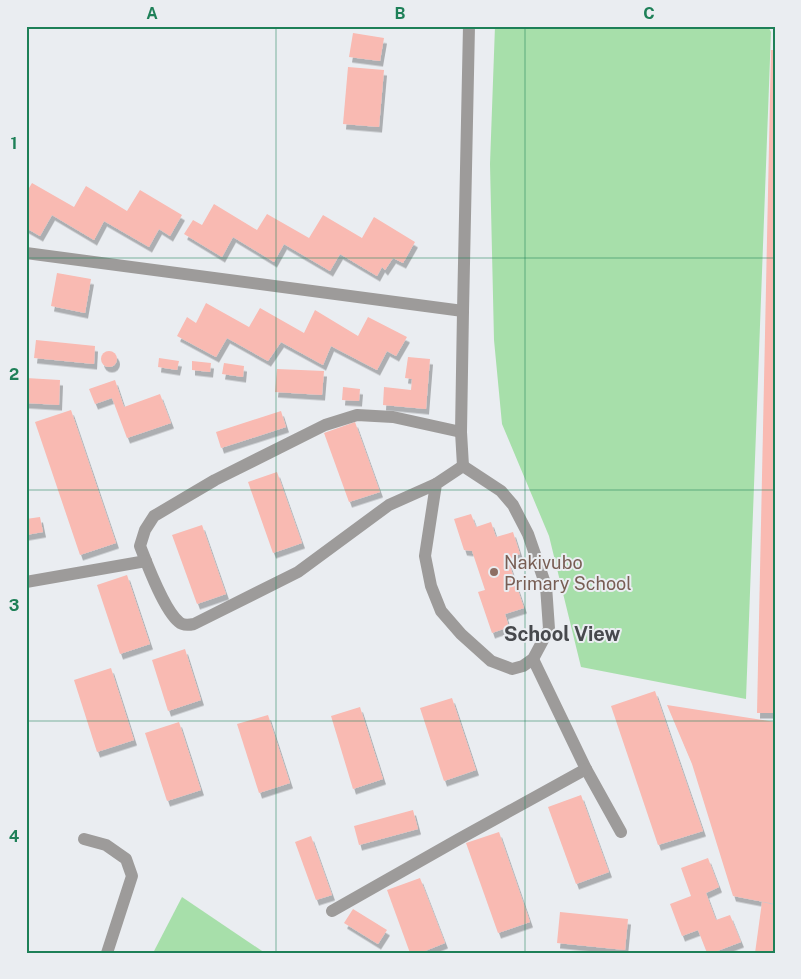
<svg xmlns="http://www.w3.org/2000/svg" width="801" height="979" viewBox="0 0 801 979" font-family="'Public Sans',sans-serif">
<defs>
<filter id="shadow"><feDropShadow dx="3" dy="5.5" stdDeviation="0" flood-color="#0004"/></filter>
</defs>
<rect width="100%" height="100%" fill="#eaedf1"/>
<g fill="#a7dfaa">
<path d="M495 26H768L771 32 746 699 581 667 549 536 502 424 494 340 490 164Z"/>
<path d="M182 897 265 953H153Z"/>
</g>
<g fill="#f9bab2" filter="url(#shadow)">
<path d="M353 33 384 38 380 61 349 57Z"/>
<path d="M771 50H775V713H757Z"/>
<path d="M348 67 384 70 379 127 343 124Z"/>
<path d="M32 183 74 207 86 186 127 211 140 190 182 215 170 236 159 229 149 247 104 221 94 240 52 215 40 236 26 228V193Z"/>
<path d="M214 204 257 230 267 214 309 238 323 215 362 238 374 217 415 242 403 263 393 258 385 270 382 267 377 276 340 254 330 271 284 244 274 262 233 237 222 257 184 234 193 220 202 225Z"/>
<path d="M57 273 91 279 85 313 51 306Z"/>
<path d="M206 303 249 327 260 308 304 333 315 310 358 336 368 317 407 337 396 356 387 351 377 370 331 346 323 365 281 342 268 361 227 338 216 357 177 336 187 317 196 323Z"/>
<path d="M36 340 95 346 94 364 34 358Z"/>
<circle cx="109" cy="359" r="8"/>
<path d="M408 357 430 359 426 409 383 405 384 387 411 390 412 379 405 378Z"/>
<path d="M159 358 179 361 177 370 158 367Z"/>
<path d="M192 361 211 363 210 372 192 370Z"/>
<path d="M224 363 244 366 243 377 222 374Z"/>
<path d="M277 369 324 371 322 395 275 392Z"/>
<path d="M26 378 60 380 59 405 26 403Z"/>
<path d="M115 380 124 407 160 394 171 423 127 438 112 398 95 404 89 389Z"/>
<path d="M343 387 360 389 359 401 342 400Z"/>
<path d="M71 410 116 543 80 555 35 422Z"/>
<path d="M281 411 286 427 221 448 216 432Z"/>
<path d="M355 422 380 492 349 502 324 433Z"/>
<path d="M277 472 302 543 273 553 248 482Z"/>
<path d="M471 514 476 527 491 522 496 537 513 532 520 554 515 556 516 561 509 563 524 608 505 614 509 627 492 633 478 592 485 590 472 551 464 550 454 519Z"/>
<path d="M40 517 43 532 26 535V519Z"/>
<path d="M202 525 226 594 197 604 172 535Z"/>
<path d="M127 575 150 644 120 654 97 585Z"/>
<path d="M185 649 201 700 168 711 152 660Z"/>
<path d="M111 668 134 740 97 752 74 680Z"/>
<path d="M655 691 703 831 658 845 611 706Z"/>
<path d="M452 698 476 770 444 781 420 708Z"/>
<path d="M667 705 775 722V904L733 896 692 764Z"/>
<path d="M360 707 383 779 353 789 331 716Z"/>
<path d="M268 715 290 783 259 793 237 724Z"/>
<path d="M179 722 201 790 167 801 145 733Z"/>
<path d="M581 795 609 872 576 884 548 807Z"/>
<path d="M413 810 418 829 359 845 354 826Z"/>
<path d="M499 832 530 922 498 933 466 843Z"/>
<path d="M311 836 332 895 316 900 295 842Z"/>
<path d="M708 858 719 887 706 893 716 920 730 915 741 942 712 953H707L698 930 682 936 670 904 691 896 681 868Z"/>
<path d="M420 878 445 943 420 953H410L387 890Z"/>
<path d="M762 902 775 905V953H755Z"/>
<path d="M353 909 387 930 378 944 344 923Z"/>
<path d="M560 912 628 919 625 950 557 943Z"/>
</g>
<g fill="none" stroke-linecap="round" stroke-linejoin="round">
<g stroke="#9d9b9a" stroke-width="12">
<path d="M26 253 463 311"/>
<path d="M436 484 389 505 298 572 194 624C189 625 183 626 179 622 164 610 147 564 140 546L145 530 154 516 215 480 325 425 357 415 393 417 461 432"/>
<path d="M26 582 146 561"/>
<path d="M533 659 586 769 621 832"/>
<path d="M84 839 106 845 126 859 132 876 107 953"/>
<path d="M332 911 459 839 586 769"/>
</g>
<g stroke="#9d9b9a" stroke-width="12">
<path d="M463 466 501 491 513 505 528 534 546 586 549 629 533 659 523 666 512 669 491 661 461 634 441 611 431 586 425 556 436 484Z"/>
<path d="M463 466 461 432 463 311 469 26"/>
</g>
</g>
<path fill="none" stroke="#1e8058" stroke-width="1" stroke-opacity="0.55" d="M276 26V953M525 26V953M26 258H775M26 490H775M26 721H775"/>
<circle fill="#8d6e63" stroke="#eaedf1" stroke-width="2" cx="494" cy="572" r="5"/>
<g text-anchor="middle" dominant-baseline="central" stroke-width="4" stroke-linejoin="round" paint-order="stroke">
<g font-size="18" fill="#785e54" stroke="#eaedf1" text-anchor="start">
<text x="504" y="562">Nakivubo<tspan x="504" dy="21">Primary School</tspan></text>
</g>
<g font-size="20" font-weight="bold" fill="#47494d" stroke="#eaedf1">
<text x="562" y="634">School View</text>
</g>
</g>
<rect width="801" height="979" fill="none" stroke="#eaedf1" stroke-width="55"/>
<rect x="28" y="28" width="746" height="924" fill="none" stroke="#1e8058" stroke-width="2"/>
<g font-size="16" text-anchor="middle" font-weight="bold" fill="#1e8058">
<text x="152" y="19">A</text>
<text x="400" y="19">B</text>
<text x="649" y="19">C</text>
<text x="14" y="149">1</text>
<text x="14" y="380">2</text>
<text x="14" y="611">3</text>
<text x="14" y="842">4</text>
</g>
</svg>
